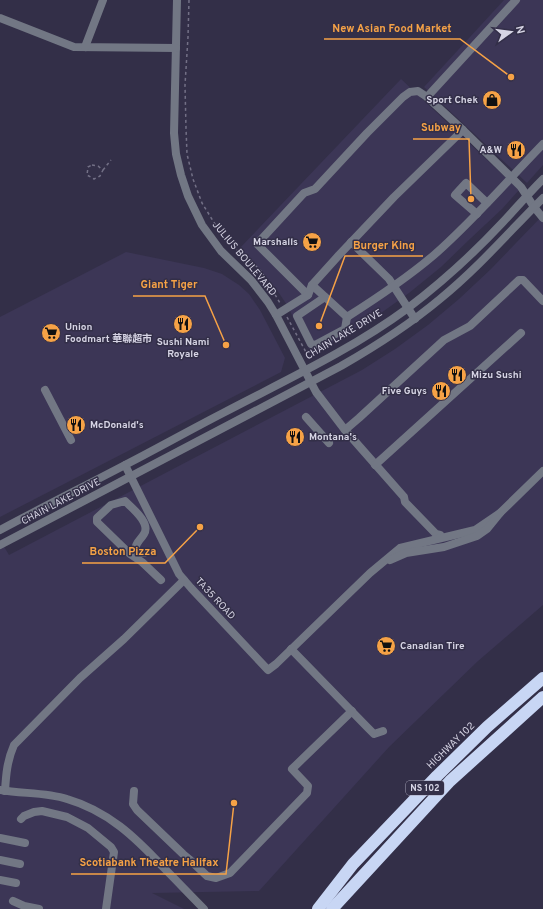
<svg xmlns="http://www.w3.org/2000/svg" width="543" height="909" viewBox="0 0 543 909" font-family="Overpass,'Noto Sans SC',sans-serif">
<rect width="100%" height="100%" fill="#332f48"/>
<g fill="#3c3656">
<path d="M504 0H543V165L527 183 424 87Z"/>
<path d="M401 79 519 190 502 209 471 238 441 267 409 293 374 318 317 352 309 349 287 305 277 290 254 263 239 249Z"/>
<path d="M543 215V605L478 661 389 747 259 891 152 893 184 909H0V540L9 555 362 370 395 349 428 325 459 299 491 269Z"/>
<path d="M126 252 204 268 222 274 239 285 249 294 260 310 285 358 281 372 0 517V317Z"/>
</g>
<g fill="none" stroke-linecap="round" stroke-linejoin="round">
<g stroke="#737086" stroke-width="1.5" stroke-dasharray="3 3" stroke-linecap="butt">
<path d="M189 0 188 37 185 85 186 128 187 154 193 179 202 203 218 229 229 244 252 262 261 271 280 303"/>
<path d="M92 165 98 166 103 170 100 176 94 179 87 175 88 167Z"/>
<path d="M103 170 111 160"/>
<path d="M287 317 307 354"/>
</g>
<g stroke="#727784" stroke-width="8">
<path d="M177 0 174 133 176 154 181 175 188 196 202 225 221 251 251 280 268 302 276 315 316 392 345 430 404 497 405 502 436 534 440 535"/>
<path d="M0 18 74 47 176 48"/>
<path d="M85 47 103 0"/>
<path d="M427 97 516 0"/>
<path d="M477 214 455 195 466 183 487 203"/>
<path d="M351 242 389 279 415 319"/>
<path d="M312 285 347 317C377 298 407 278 434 255 473 221 507 181 543 144"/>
<path d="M308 295 257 244 304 193 315 189 367 133 403 97 410 92 418 91 427 97 463 130 521 187 534 207 543 218"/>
<path d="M325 297 297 316 311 344 315 345 343 330 345 329 347 317"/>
<path d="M276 315 308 295 312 285 339 255 394 197 463 130"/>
<path d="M45 390 71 440"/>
<path d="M306 417 329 443"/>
<path d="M345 430 359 418 444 340 470 326 519 280H523L543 301"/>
<path d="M125 465 179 574 191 588 268 670 276 664 370 573 400 548 475 530 500 513"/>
<path d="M375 465 521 333"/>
<path d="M0 530C41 508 83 487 125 465 158 448 190 430 223 413 286 380 351 350 408 308 441 283 475 252 503 222 516 208 529 193 543 179"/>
<path d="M0 545 341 366C376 346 410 324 440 299 478 268 509 232 543 198"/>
<path d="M144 553H139L135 550C136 541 140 541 144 534 151 523 132 508 125 501L111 505 97 518V522L130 554 142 562 161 580"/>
<path d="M390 560 406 553 444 547 477 536 487 529 500 513 543 471"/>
<path d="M291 649 368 728 374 734 383 731"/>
<path d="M0 790C22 794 46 792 67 799 108 811 135 837 163 867 177 881 190 895 204 909"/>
<path d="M5 791C6 775 7 761 14 745L80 678 124 639 184 580"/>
<path d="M134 791 133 804 137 810 183 854 189 859 207 876 216 878 230 873 307 793 308 786 292 769 352 711"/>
<path d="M21 819 24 816 34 812 42 811 67 817 88 828 111 847 114 852 106 909"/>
<path d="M0 838 25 843"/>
<path d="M0 860 20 864"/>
<path d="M0 880 16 883"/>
<path d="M13 901 24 906 39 909"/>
</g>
<g stroke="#c8d6f4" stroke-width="12">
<path d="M318 909 353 864 437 776 487 727 543 678"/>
<path d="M332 909 450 781 543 697"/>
</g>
</g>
<defs>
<symbol id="shop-disc" viewBox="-11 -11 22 22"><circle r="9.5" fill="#f6a246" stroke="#332f48"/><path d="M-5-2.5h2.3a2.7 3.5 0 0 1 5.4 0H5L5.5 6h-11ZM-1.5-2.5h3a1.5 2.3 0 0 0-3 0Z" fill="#111"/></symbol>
<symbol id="restaurant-disc" viewBox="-11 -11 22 22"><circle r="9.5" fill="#f6a246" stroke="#332f48"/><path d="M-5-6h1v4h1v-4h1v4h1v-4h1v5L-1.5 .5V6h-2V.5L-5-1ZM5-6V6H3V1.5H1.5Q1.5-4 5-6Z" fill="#111"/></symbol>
<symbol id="supermarket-disc" viewBox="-11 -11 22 22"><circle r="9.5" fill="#f6a246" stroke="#332f48"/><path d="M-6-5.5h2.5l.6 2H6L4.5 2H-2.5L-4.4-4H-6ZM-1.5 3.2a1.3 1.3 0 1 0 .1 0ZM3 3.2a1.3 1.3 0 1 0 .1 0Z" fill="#111"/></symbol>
</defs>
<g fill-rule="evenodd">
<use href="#shop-disc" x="481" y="89" width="22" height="22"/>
<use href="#restaurant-disc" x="505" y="139" width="22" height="22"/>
<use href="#supermarket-disc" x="301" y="231" width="22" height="22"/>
<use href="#restaurant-disc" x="172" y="313" width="22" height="22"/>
<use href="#supermarket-disc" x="40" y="322" width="22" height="22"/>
<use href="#restaurant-disc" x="446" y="364" width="22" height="22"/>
<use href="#restaurant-disc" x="430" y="380" width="22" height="22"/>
<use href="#restaurant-disc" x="65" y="414" width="22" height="22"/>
<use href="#restaurant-disc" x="284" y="426" width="22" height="22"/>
<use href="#supermarket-disc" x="375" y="635" width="22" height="22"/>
</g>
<g text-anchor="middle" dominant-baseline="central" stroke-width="3" stroke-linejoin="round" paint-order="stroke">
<rect fill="#332f48" stroke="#a5a2b5" stroke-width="1" x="406" y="781" width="38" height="14" rx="3"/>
<g font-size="9" font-weight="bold" fill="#d6d4e4">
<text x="425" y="788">NS 102</text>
</g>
<g font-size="10" font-weight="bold" fill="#d6d4e4" stroke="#332f48" text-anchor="start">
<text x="478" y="100" text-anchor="end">Sport Chek</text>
<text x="502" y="150" text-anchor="end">A&amp;W</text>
<text x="298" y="242" text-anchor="end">Marshalls</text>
<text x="65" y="327">Union<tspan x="65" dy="12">Foodmart 華聯超市</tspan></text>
<text x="183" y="342" text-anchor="middle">Sushi Nami<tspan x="183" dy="12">Royale</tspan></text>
<text x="471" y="375">Mizu Sushi</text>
<text x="427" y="391" text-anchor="end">Five Guys</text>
<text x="90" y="425">McDonald's</text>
<text x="309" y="437">Montana's</text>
<text x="400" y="646">Canadian Tire</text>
</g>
<g font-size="10" fill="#d6d4e4" stroke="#332f48">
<text transform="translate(244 259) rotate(50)">JULIUS BOULEVARD</text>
<text transform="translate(344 335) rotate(-31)">CHAIN LAKE DRIVE</text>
<text transform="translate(61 502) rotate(-28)">CHAIN LAKE DRIVE</text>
<text transform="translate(215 599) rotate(47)">TA35 ROAD</text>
<text transform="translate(451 746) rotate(-44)">HIGHWAY 102</text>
</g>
</g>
<path fill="none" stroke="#f6a246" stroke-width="1.5" d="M511 77L460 39H324M471 199L469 139H413M319 326L345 256H423M226 345L205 296H133M200 527L165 563H82M234 803L226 874H71"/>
<g fill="#f6a246" stroke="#332f48" stroke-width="1.5">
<circle cx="511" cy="77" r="4"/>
<circle cx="471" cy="199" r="4"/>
<circle cx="319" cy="326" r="4"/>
<circle cx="226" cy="345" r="4"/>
<circle cx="200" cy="527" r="4"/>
<circle cx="234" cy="803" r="4"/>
</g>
<g font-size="11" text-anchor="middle" font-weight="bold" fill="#f6a246" stroke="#332f48" stroke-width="3" stroke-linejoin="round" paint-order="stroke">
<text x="392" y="32">New Asian Food Market</text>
<text x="441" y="131">Subway</text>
<text x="384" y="249">Burger King</text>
<text x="169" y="288">Giant Tiger</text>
<text x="123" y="555">Boston Pizza</text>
<text x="149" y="866">Scotiabank Theatre Halifax</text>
</g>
<g transform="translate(511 32) rotate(76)" stroke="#332f48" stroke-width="3" paint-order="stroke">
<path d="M0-3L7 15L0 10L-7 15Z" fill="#d6d4e4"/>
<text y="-6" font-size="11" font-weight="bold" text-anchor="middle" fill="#d6d4e4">N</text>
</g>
</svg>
